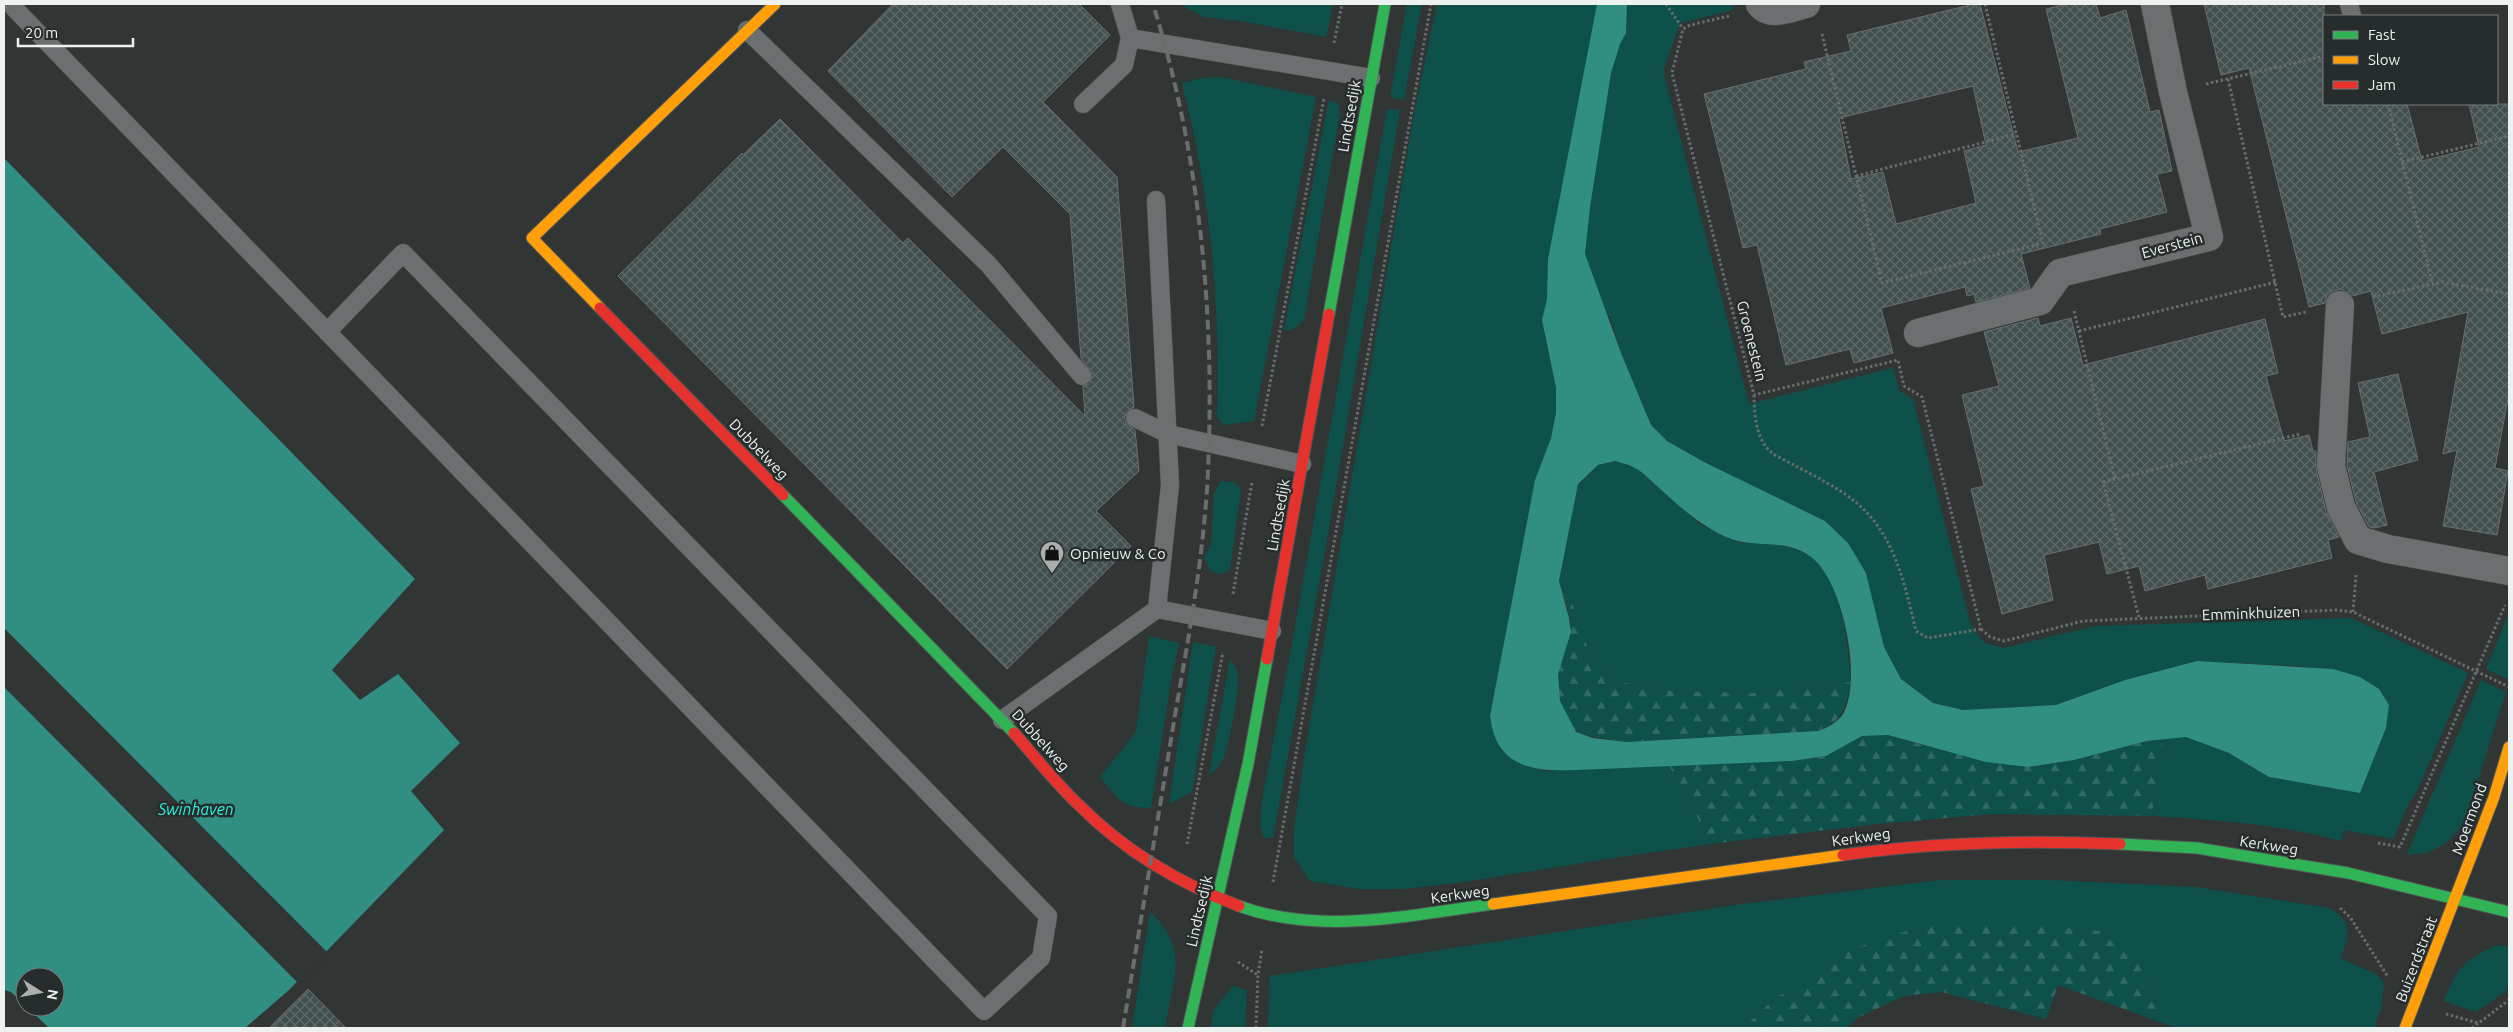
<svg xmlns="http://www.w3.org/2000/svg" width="2513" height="1032" viewBox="0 0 2513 1032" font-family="Ubuntu,sans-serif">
<defs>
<pattern id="forest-firs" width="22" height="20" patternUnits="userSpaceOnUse" patternTransform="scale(1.25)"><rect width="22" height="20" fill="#0d514a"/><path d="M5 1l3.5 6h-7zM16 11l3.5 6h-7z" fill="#316a65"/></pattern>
<pattern id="building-cross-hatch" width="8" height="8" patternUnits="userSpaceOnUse" patternTransform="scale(1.25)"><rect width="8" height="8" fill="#41504f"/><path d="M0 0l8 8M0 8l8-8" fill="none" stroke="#5d6a69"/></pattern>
</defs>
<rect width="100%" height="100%" fill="#313635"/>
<g fill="#0d514a">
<path d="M1180 4H1333L1326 37 1241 21 1204 17Z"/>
<path d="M1407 4H1422L1404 100 1390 97Z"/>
<path d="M1437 4H1733V10L1680 23 1663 71 1749 404 1893 368 1899 391 1913 399 1970 622 1977 635 1985 643 2004 648 2095 626 2351 618 2468 673 2418 789 2409 803 2393 839 2344 830 2341 841C2278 824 2217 820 2152 816L2163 739 2186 737 2205 742 2253 765 2269 777 2360 793 2386 728 2389 705 2379 689 2360 677 2299 666 2197 661 2125 680 2056 705 1963 710 1933 703 1901 679 1884 647 1866 573 1825 521 1704 462 1667 441 1651 425 1621 353 1609 315 1544 333 1556 388V413L1551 438 1535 480 1490 716 1502 751 1513 760 1545 771 1668 764 1685 792 1710 844 1619 857 1465 882 1403 889H1359L1310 881 1294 857V830L1305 752 1414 114Z"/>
<path d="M1221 77 1316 97 1254 421 1224 425 1217 417C1221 306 1210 191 1182 83L1202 78Z"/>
<path d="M1329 100 1338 103 1340 113 1304 320 1292 330H1284Z"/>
<path d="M1387 109 1400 110 1328 534 1273 838H1264L1260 826 1262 800 1290 655Z"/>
<path d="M1615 461 1635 467 1700 524 1726 537 1743 543H1769L1796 549 1812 557 1824 571 1836 592 1845 627 1851 682 1755 693 1672 691 1616 681 1590 654 1575 610 1559 581 1578 485 1598 465Z"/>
<path d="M1221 481 1234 482 1241 489 1230 569 1227 572 1218 574 1210 570 1204 558 1211 545 1214 494Z"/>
<path d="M2509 613V680L2486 669Z"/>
<path d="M1149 636 1179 643 1172 674 1151 808C1120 808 1119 799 1100 777L1136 732Z"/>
<path d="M1193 642 1216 647 1192 792 1169 804Z"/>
<path d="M1230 659C1234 664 1237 669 1238 676 1240 688 1229 746 1224 757 1220 764 1216 771 1209 774Z"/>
<path d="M2481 680 2506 692 2465 820C2453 841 2433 856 2407 854Z"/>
<path d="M1940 880H2051L2196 887 2329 908C2355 922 2348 936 2341 959L2376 974 2384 983 2381 1008 2374 1028H2177L2154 1020 2160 1011 2141 966 1772 1001 1743 1028H1268L1270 976 1742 904Z"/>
<path d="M1150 912C1191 950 1172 982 1165 1028H1132Z"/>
<path d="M2497 945 2509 947V980L2506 991 2476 1012 2444 1001C2457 967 2465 960 2497 945Z"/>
<path d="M1233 986 1247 990 1245 1028H1210L1214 1009Z"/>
</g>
<g fill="url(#forest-firs)">
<path d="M1559 581 1575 610 1590 654 1616 681 1672 691 1755 693 1851 682C1846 707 1843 721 1818 731L1627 742 1582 735C1563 724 1556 694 1558 674 1559 660 1568 647 1570 633 1573 617 1563 597 1559 581Z"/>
<path d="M1888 735 1923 745 2028 767 2074 760 2147 741 2163 739 2152 816 1992 814 1877 824 1710 844 1685 792 1668 764 1792 761 1826 756 1862 736Z"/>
<path d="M2015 921 2099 931 2141 966 2160 1012 2154 1020 2058 985 2046 1019 1942 992 1903 996 1858 1018 1846 1028H1743L1772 1001 1840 953 1928 924Z"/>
</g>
<g fill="#308e83" fill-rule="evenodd">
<path d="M1597 4H1627L1626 33 1620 44 1611 73 1590 207 1585 254 1621 353 1651 425 1667 441 1704 462 1825 521 1848 543 1866 573 1884 647 1901 679 1933 703 1963 710 2056 705 2125 680 2197 661 2333 669 2360 677 2379 689 2389 705 2386 728 2360 793 2269 777 2229 753 2186 737 2147 741 2074 760 2028 767 1986 762 1888 735 1862 736 1826 756 1792 761 1576 770C1532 772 1496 767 1490 716L1535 480 1551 438 1556 413V388L1542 320 1547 299 1548 259ZM1615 461C1621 463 1628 464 1633 467 1642 471 1650 480 1657 486 1678 505 1698 524 1724 536 1751 550 1785 537 1811 557 1843 580 1863 680 1843 714 1838 722 1827 728 1818 731L1627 742 1593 738 1576 732 1560 701 1558 674 1571 632 1569 618 1559 581 1578 484 1598 465Z"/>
<path d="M4 158 415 579 332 670 360 700 398 674 460 743 411 791 444 830 289 990 245 1028H49L27 1007H55V977H25V1005L11 992 4 990Z"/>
</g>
<path fill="#313635" d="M4 628 328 953 299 984 4 687Z"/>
<g fill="url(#building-cross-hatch)" stroke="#6a6e6d" fill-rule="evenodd">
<path d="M893 4H1079L1110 35 1043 102 1117 177 1134 407 1126 413 1124 419 1127 424 1135 430 1139 471 1096 511 1131 546 1007 669 618 276 742 153 743 155 780 119 903 243 908 238 1085 416 1083 386 1089 384 1092 375 1081 358 1070 214 1003 147 952 197 828 71Z"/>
<path d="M1974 4H1980L2018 152 2078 138 2046 9 2067 4H2096L2100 18 2126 10 2150 112 2159 110 2172 171 2157 174 2167 212 2100 229 2101 234 2021 254 2030 288 1976 302 1974 294 1967 296 1965 287 1881 308 1893 353 1854 363 1850 349 1786 365 1757 245 1743 248 1704 94 1806 69 1804 62 1851 51 1847 35ZM1973 86 1986 145 1964 151 1976 203 1896 224 1883 172 1851 179 1839 118Z"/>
<path d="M2204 4H2324V104H2407L2422 161 2479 147 2469 104H2509V393L2495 468 2508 471 2497 535 2443 526 2457 450 2443 454 2468 312 2382 334 2371 291 2352 296 2341 289 2333 291 2327 296 2325 303 2309 307 2249 68 2221 75Z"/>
<path d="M2038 318 2040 326 2071 318 2083 365 2265 319 2278 373 2266 376 2284 441 2309 435 2313 451H2316V469L2326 511 2339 537 2328 540 2332 558 2208 589 2205 575 2145 591 2139 566 2107 574 2099 542 2044 555 2053 600 2002 614 1971 489 1984 486 1962 395 1999 386 1984 332Z"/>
<path d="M2398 374 2418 460 2374 472 2387 525 2374 528 2369 527 2356 502 2347 465 2348 442 2370 437 2358 383Z"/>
<path d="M308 989 346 1028H269Z"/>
</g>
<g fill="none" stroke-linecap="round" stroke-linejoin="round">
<defs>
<g id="lane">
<path d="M11 4 15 9 984 1011 1041 958 1048 916 403 253 327 332"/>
<path d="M2349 4 2352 16"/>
<path d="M747 30 989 265 1082 376"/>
<path d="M1130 38 1371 78"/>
<path d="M1083 104 1124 65 1130 38 1120 4"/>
<path d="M1156 200 1170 485 1157 609"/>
<path d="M1135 418 1168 434 1302 464"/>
<path d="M1002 720 1157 609 1272 631"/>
</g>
<g id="street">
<path d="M1760 4C1771 18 1792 7 1806 4"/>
<path d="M2340 305 2331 466 2341 507 2358 540 2388 549 2509 571"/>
<path d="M1918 333 2040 301 2060 273 2209 237 2173 92 2155 4"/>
</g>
<g id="fast">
<path d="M1329 314 1385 4"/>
<path d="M783 495 1014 733"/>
<path d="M2120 844 2197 848 2348 873 2509 912"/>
<path d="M1239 906C1320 936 1410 915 1493 904"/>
<path d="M1188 1028 1248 764 1267 659"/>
</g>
<g id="slow">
<path d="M600 308 532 238 775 4"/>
<path d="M1493 904 1843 855"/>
<path d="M2405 1028 2494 797 2509 747"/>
</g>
<g id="jam">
<path d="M600 308 783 495"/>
<path d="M1267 659 1329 314"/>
<path d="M1014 733C1036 758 1057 785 1081 807 1125 851 1181 884 1239 906"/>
<path d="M1843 855C1934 842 2029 840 2120 844"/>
</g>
</defs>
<use href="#lane" stroke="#505453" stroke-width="19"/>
<use href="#street" stroke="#505453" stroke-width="29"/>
<use href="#fast" stroke="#505453" stroke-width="13"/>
<use href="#slow" stroke="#505453" stroke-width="13"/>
<use href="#jam" stroke="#505453" stroke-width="13"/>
<g stroke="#686c6b" stroke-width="3" stroke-dasharray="2.5 2.5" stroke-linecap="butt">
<path d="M1666 4 1683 29"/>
<path d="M1985 4 2043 244"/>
<path d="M1729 16 1690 25 1683 29 1672 73 1754 395 1898 360 1904 386 1922 397 1981 629"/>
<path d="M1822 34 1882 283 2040 244"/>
<path d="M1334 43 1342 4"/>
<path d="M2228 79 2283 317 2306 312"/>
<path d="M2206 84 2324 56"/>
<path d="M2388 104 2432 282"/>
<path d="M2402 162 2509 136"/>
<path d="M1856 176 2016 134"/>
<path d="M2373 297 2442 282 2509 294"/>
<path d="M2074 311 2115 479 2300 434"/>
<path d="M2079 331 2276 282"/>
<path d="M1754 395C1754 414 1756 439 1771 452 1777 457 1787 461 1794 465 1820 479 1850 493 1870 516 1898 549 1906 590 1916 631L1928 638 1981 629"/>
<path d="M1262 426 1324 98"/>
<path d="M2115 479 2103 482 2139 617"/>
<path d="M1233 594 1252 482"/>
<path d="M2353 612 2356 575"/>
<path d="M1981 629 1990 637 2004 641 2083 621 2336 610 2353 612 2509 687"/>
<path d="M2378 843 2400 847 2505 605"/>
<path d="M1187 844 1223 652"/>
<path d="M1273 882 1431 4"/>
<path d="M2340 908 2350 917 2388 977"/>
<path d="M1238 962 1258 975"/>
<path d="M2446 1014 2478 1023"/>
<path d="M1256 1028 1258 975 1262 949"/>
<path d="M2472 1028 2509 1000"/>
</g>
<use href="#lane" stroke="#6c6f6f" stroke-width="18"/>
<use href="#street" stroke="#6c6f6f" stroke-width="28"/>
<use href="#fast" stroke="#30b455" stroke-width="11"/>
<use href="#slow" stroke="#ff9f0a" stroke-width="11"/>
<use href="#jam" stroke="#e5322d" stroke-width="11"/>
<path stroke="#6a6d6c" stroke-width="4" stroke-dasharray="10 5" stroke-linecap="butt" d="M1123 1028C1140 924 1158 819 1175 715 1189 635 1204 554 1208 472 1215 314 1200 155 1153 4"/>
</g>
<defs>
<symbol id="shop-pin" viewBox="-11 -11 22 30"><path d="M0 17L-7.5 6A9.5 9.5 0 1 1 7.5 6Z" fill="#abb0af" stroke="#262d2c"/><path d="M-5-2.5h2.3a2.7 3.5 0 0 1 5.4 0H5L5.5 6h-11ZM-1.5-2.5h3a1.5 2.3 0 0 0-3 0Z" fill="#111"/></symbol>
</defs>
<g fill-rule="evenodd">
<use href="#shop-pin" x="1038" y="539" width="28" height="38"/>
</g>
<g text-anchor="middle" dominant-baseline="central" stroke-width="5" stroke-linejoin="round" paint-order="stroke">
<g font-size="15" fill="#edf2f1" stroke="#262d2c">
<text transform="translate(1349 116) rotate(-80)">Lindtsedijk</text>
<text transform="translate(2172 245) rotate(-15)">Everstein</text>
<text transform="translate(1752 341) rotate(76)">Groenestein</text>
<text transform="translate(759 449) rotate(46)">Dubbelweg</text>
<text transform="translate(1278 515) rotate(-80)">Lindtsedijk</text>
<text transform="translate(2251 613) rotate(-2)">Emminkhuizen</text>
<text transform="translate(1041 740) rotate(48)">Dubbelweg</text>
<text transform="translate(2469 819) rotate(-70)">Moermond</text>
<text transform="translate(1861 837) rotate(-8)">Kerkweg</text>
<text transform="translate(2269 845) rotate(9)">Kerkweg</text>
<text transform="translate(1460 894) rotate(-8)">Kerkweg</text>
<text transform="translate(1199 911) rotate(-77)">Lindtsedijk</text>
<text transform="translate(2416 959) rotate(-69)">Buizerdstraat</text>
</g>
<g font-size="15" fill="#edf2f1" stroke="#262d2c" text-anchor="start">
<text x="1070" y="553">Opnieuw &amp; Co</text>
</g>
<g font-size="16" font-style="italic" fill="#2bf3de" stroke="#262d2c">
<text x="196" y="809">Swinhaven</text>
</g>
</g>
<rect width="2513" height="1032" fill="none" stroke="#edf2f1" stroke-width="10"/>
<rect x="2323" y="15" width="175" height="90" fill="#262d2c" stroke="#767c7b"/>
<rect x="2333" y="31" width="25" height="8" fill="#30b455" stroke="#767c7b"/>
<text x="2368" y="40" font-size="15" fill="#edf2f1">Fast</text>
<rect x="2333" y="56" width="25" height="8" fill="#ff9f0a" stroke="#767c7b"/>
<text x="2368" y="65" font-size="15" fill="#edf2f1">Slow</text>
<rect x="2333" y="81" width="25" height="8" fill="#e5322d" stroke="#767c7b"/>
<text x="2368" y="90" font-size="15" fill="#edf2f1">Jam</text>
<g transform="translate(40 992) rotate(101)"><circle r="24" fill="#262d2c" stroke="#767c7b"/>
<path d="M0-4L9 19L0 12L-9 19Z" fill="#abb0af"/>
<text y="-8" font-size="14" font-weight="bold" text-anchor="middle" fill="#edf2f1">N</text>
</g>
<path d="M18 38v8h115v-8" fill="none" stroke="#edf2f1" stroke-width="2.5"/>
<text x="25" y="38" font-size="15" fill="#edf2f1" stroke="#262d2c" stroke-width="4" paint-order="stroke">20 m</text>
</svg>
